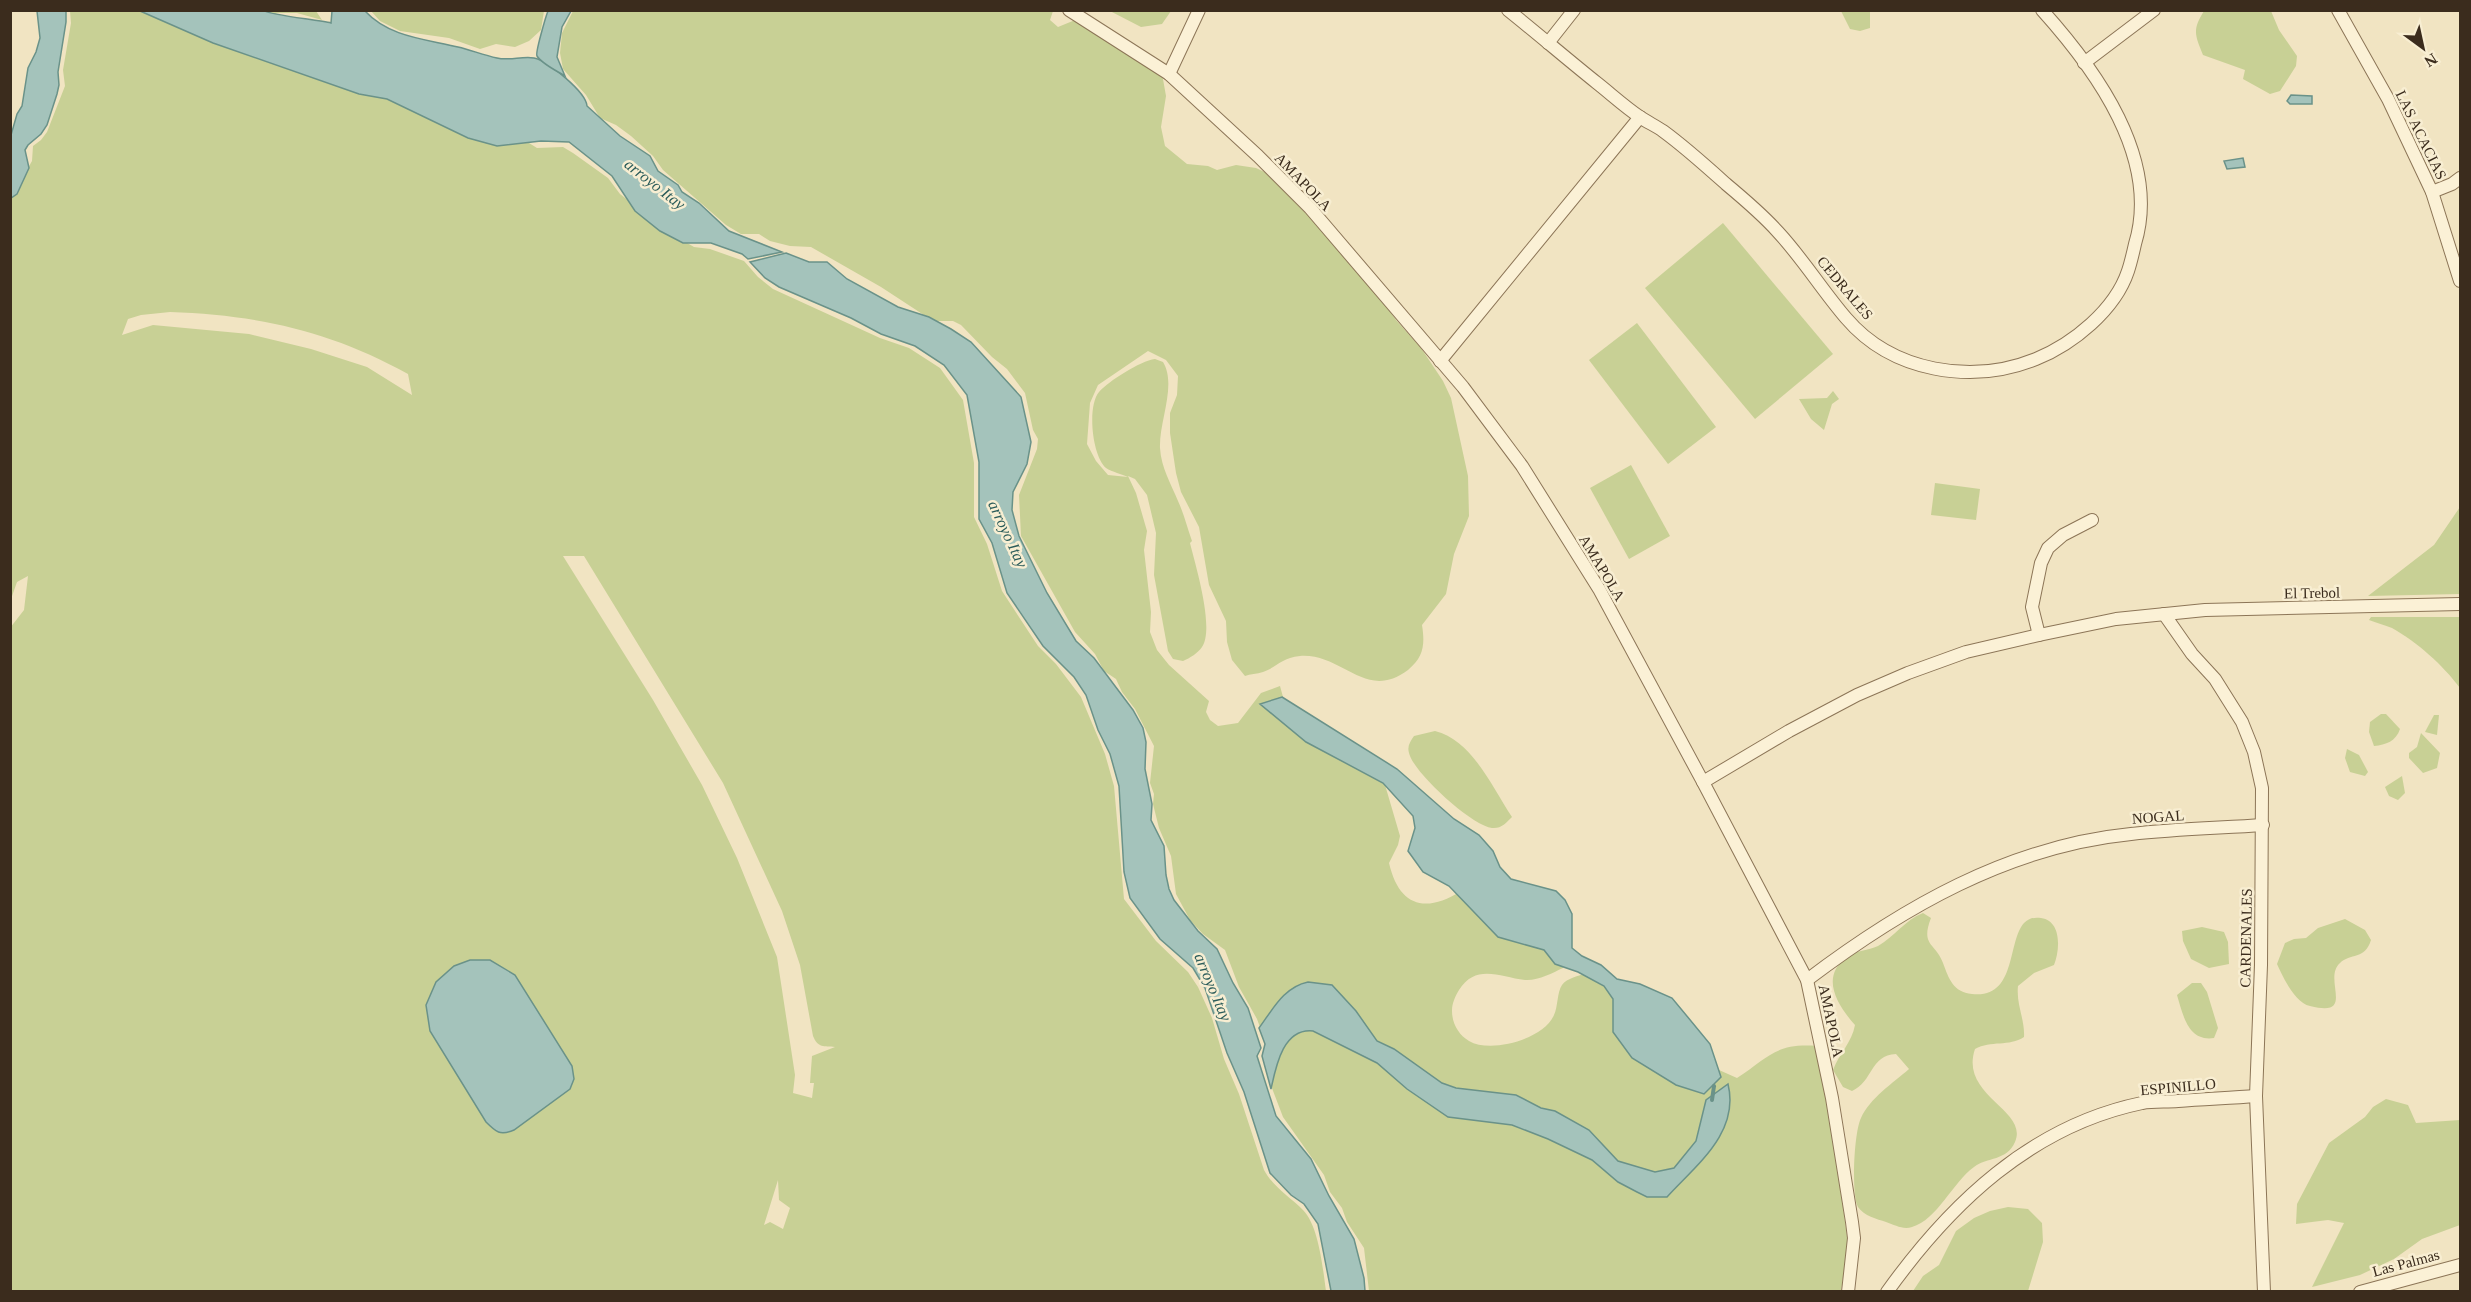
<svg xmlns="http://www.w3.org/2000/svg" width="2471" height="1302" viewBox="0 0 2471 1302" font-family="'Times New Roman',serif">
<rect width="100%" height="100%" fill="#f1e4c2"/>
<g fill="#c8d095" fill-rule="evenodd">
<path d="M70 11H316L322 20 297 13H276L287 28 503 114 529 143 537 148 563 147 573 153 608 178 620 194 670 233 694 247 710 249 744 261 758 277 773 289 880 338 909 348 940 368 963 400 974 463V517L987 544 1002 591 1038 646 1056 664 1081 697 1105 754 1114 786 1124 899 1156 941 1188 972 1198 987 1212 1018 1224 1059 1239 1094 1264 1170C1273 1187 1290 1197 1303 1210 1319 1226 1323 1270 1326 1291H11L10 628 24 610 28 576 17 582 11 599V198L32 161 33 146 41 140 47 132 65 86 63 70 71 23ZM170 312C258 315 331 331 408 374L412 395 367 367 311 349 249 334 153 325 122 335 128 319 141 315ZM563 556H584L723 783 782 911 800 965 813 1036C818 1048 824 1046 835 1047L812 1056 810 1083H814L812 1098 793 1093 795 1075 777 957 737 858 702 785 653 700ZM778 1180 779 1200 790 1208 783 1229 770 1222 764 1225Z"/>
<path d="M371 11H544L541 30 529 41 515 47 496 44 480 49 449 38 400 31 380 21Z"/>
<path d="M573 11H1053L1050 20 1058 27 1080 18 1157 59 1161 68 1166 96 1161 127 1165 146 1187 164 1208 166 1217 170 1236 165 1256 168 1282 180 1353 266 1371 270 1383 284 1385 304 1396 320 1421 348 1443 381 1451 398 1468 476 1469 516 1454 554 1446 594 1422 625C1425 644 1424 657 1408 670 1365 702 1343 653 1300 656 1281 658 1277 667 1263 672 1257 674 1250 674 1245 676L1232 660 1227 642 1226 621 1209 585 1199 527 1181 492 1176 473 1170 433V413L1177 395 1178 376 1166 360 1148 351 1098 385 1090 403 1087 444 1096 461 1108 475 1128 477C1122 474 1112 472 1106 468 1092 456 1087 406 1099 392 1109 381 1140 361 1155 359L1163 362C1177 385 1159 421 1160 448 1161 467 1171 484 1178 501 1184 514 1187 527 1192 541L1190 543C1195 564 1215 628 1202 647 1198 653 1190 658 1183 661L1173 659 1168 651 1154 575 1156 533 1147 495 1135 479 1128 476 1136 493 1147 531 1144 550 1151 612 1150 632 1157 650 1169 665 1209 701 1206 712 1210 720 1218 726 1238 723 1261 693 1280 686 1286 708 1383 778 1400 836 1398 845 1389 863C1399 906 1425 914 1461 891L1566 958 1563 968C1552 973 1538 981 1525 980 1500 977 1476 963 1459 990 1455 997 1452 1003 1452 1011 1452 1024 1459 1035 1469 1041 1491 1054 1544 1039 1554 1015 1558 1007 1557 992 1562 985 1567 978 1579 976 1586 973L1719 1070 1737 1078C1769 1057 1775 1043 1817 1046L1826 1089 1824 1093 1829 1101 1848 1244 1841 1291H1369L1364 1248 1347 1222 1342 1208 1330 1192 1324 1175 1283 1117 1270 1083 1264 1038 1257 1019 1239 987 1225 950 1203 934 1190 920 1176 894 1171 856 1159 828 1153 804 1154 794 1150 783 1154 746 1135 709 1122 692 1116 679 1104 671 1095 654 1075 632 1021 536 1019 495 1037 449 1038 439 1033 430 1025 393 1007 369 992 357 961 325 953 321H933L881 287 811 247 790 246 770 241 759 234H741L726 225 663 170 653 156 631 136 616 125 600 118 586 95 563 69 560 53 562 33Z"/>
<path d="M1110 11H1171L1162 24 1141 27Z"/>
<path d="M1841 11H1870V28L1860 31 1850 29Z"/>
<path d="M2204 11H2271L2279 30 2297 56 2296 66 2280 91 2270 94 2243 79 2245 70 2203 55C2195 35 2192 30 2204 11Z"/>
<path d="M1723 223 1833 354 1755 419 1645 288Z"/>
<path d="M1637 323 1716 427 1668 464 1589 360Z"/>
<path d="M1833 391 1839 399 1832 404 1824 430 1811 419 1799 399 1827 398Z"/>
<path d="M1631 465 1670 536 1629 559 1590 488Z"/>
<path d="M1935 483 1980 489 1976 520 1931 515Z"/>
<path d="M2460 507V594L2368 596 2434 545Z"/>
<path d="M2371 617H2460V688C2443 665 2417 642 2392 628 2385 625 2376 623 2369 620Z"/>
<path d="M2381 714H2386L2400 729C2396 741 2386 745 2374 746L2369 732 2370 722Z"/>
<path d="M2434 715H2439L2437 735 2425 732Z"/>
<path d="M1435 731C1472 740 1492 787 1512 817 1506 823 1501 829 1492 828 1472 826 1413 772 1409 753 1407 746 1410 742 1414 736Z"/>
<path d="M2421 733 2440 753 2437 768 2423 773 2409 758V753L2417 747Z"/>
<path d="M2347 749 2359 755 2368 772 2365 776 2350 772 2345 758Z"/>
<path d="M2402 776 2405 793 2398 800 2389 796 2385 787Z"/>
<path d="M1923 913 1931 918C1920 946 1936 943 1943 963 1949 979 1953 992 1972 994 2017 999 2007 942 2024 923 2029 918 2035 917 2041 918 2062 921 2060 950 2054 965L2034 973 2018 986C2016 1005 2025 1019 2024 1037 2009 1047 1991 1040 1975 1049 1959 1096 2029 1110 2015 1142 2007 1161 1987 1157 1974 1167 1953 1182 1937 1220 1912 1227 1903 1230 1895 1225 1886 1222 1877 1219 1864 1216 1858 1207 1851 1194 1854 1132 1861 1118 1870 1098 1893 1083 1909 1069L1896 1054C1870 1055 1873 1082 1852 1091L1843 1087 1833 1070C1839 1054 1852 1042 1855 1025 1838 1006 1819 977 1847 957 1856 950 1868 951 1878 946 1894 937 1905 920 1923 913Z"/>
<path d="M2345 919 2365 930 2371 940C2365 960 2350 953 2340 963 2322 979 2357 1018 2310 1006 2295 1003 2283 977 2277 964L2285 943 2294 939 2306 938 2318 928Z"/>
<path d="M2202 927 2224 932 2228 942 2229 964 2209 968 2191 959 2183 941 2182 931Z"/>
<path d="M2192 983H2201L2207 992 2218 1028 2214 1038C2188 1042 2183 1015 2177 995Z"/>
<path d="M2386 1099 2408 1105 2416 1123 2460 1120V1225L2422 1239 2394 1259 2360 1275 2312 1287 2344 1223 2328 1220 2296 1224 2297 1204 2329 1143 2365 1117 2373 1107Z"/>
<path d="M2008 1207 2028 1209 2042 1223 2043 1242 2028 1291H1913L1923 1276 1939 1265 1956 1231 1974 1218 1990 1211Z"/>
</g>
<g fill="#a4c3bb" stroke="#6a9289" stroke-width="1.5">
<path d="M37 11H66V22L58 72 59 85 57 94 47 125 41 134 28 145 25 150 29 168 17 194 11 198V135L17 114 22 106 28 68 36 52 40 38Z"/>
<path d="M140 11H265C270 15 319 20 331 23L332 11H365C389 37 425 39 458 47 471 50 483 55 497 58 509 61 522 56 534 58 548 61 586 92 587 106L620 136 650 156 658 171 678 185 682 192 699 203 729 231 782 252 748 259 742 254 711 243H683L660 231 635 211 612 176 569 142 541 141 497 146 468 138 387 99 359 94 213 43Z"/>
<path d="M548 11H571L562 27 557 57 565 76C557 71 542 64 537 56 535 53 546 16 548 11Z"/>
<path d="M2291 95 2312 96V104H2290L2287 101Z"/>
<path d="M2243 158 2245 167 2227 169 2224 161Z"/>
<path d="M786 253 809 262H827L847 279 898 307 929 317 951 329 971 342 1021 397 1031 442 1027 464 1013 492 1012 510 1019 536 1047 593 1076 641 1094 658 1133 710 1143 728 1146 742 1145 769 1152 804 1151 820 1164 846 1166 875 1169 889 1174 900 1198 931 1217 949 1233 983 1248 1008 1261 1048 1257 1056 1276 1116 1311 1159 1329 1196 1354 1239 1364 1278 1365 1291H1331L1318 1224 1304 1204 1291 1195 1270 1173 1244 1092 1227 1053 1205 988 1193 968 1160 939 1130 898 1124 872 1119 786 1110 754 1098 730 1086 695 1074 677 1043 646 1007 593 992 543 979 519V462L967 395 944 365 915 346 881 334 851 318 779 287 765 278 750 262Z"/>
<path d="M1282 697 1397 769 1454 819 1479 835 1493 851 1500 867 1511 879 1556 891 1565 900 1572 914V948L1582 956 1601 965 1617 979 1640 984 1672 998 1710 1044 1721 1077 1704 1094 1676 1085 1632 1058 1613 1032V999L1604 986 1578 972 1555 964 1544 950 1498 937 1449 886 1423 872 1408 851 1415 828 1413 816 1383 783 1306 742 1260 704Z"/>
<path d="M470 960H490L515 975 572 1066 574 1079 570 1089 514 1130C500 1136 496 1132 486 1122L430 1031 426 1005 436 982 454 966Z"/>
<path d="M1308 982 1332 985 1356 1011 1377 1041 1394 1049 1442 1083 1456 1088 1516 1095 1541 1108 1555 1111 1589 1130 1618 1161 1655 1172 1674 1168 1696 1141 1706 1100 1728 1084C1740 1133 1696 1165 1667 1197H1647L1637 1192 1618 1182 1592 1160 1548 1139 1512 1125 1448 1117 1407 1089 1377 1063 1313 1031C1283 1028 1276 1066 1271 1089L1262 1056 1265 1044 1259 1028C1273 1009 1284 987 1308 982Z"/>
</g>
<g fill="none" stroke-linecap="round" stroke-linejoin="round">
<path stroke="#6a9289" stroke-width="4" d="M1712 1100 1714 1086"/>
<defs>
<g id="street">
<path d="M1069 10 1169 74 1258 156 1310 208 1463 387 1522 466 1599 589 1703 782 1807 980 1832 1098 1852 1222 1854 1238 1848 1292"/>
<path d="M1508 10C1538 34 1567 59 1597 83 1611 94 1625 107 1640 117 1647 122 1656 126 1663 131 1685 147 1706 166 1726 184 1744 199 1762 214 1778 232 1803 259 1822 290 1846 318 1892 372 1972 385 2036 359 2073 344 2115 310 2128 271 2131 262 2133 253 2135 244 2161 159 2096 70 2042 10"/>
<path d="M2338 10 2388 99 2432 192 2460 281"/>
<path d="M1548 43 1574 10"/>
<path d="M2084 63 2154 10"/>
<path d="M1169 74 1199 10"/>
<path d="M2432 192 2452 184 2460 178"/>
<path d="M1440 361 1640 117"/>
<path d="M2164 614 2192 654 2215 679 2242 722 2254 752 2262 788 2261 965 2256 1096 2264 1292"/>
<path d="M2039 635 2032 607 2041 563 2048 548 2063 535 2092 520"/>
<path d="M1703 782 1789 731 1857 695 1908 673 1966 652 2039 635 2116 619 2205 610 2460 604"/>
<path d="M1807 980C1902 908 2009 846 2131 834 2175 829 2219 828 2263 825"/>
<path d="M1887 1292C1950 1204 2031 1126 2142 1103 2153 1101 2166 1102 2178 1101 2204 1099 2230 1098 2256 1096"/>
<path d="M2360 1292 2460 1265"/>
</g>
</defs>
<use href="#street" stroke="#8c7557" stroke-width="14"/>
<use href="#street" stroke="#fbf1d6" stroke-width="12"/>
</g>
<g text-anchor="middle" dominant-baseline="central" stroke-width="5" stroke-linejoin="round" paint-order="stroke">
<g font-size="15" fill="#3b2c1d" stroke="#f8eed2">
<text transform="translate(2421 135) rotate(64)">LAS ACACIAS</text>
<text transform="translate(1303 182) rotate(46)">AMAPOLA</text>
<text transform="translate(1845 288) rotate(50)">CEDRALES</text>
<text transform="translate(1602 568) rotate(59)">AMAPOLA</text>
<text transform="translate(2312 593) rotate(-1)">El Trebol</text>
<text transform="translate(2158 817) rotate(-4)">NOGAL</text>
<text transform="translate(2246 938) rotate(-89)">CARDENALES</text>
<text transform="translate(1831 1021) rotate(78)">AMAPOLA</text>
<text transform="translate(2178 1087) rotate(-5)">ESPINILLO</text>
<text transform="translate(2406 1263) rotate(-15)">Las Palmas</text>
</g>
<g font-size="16" font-style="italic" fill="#2b5c5a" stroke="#f8eed2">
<text transform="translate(655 184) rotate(38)">arroyo Itay</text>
<text transform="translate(1008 534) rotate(65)">arroyo Itay</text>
<text transform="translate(1213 987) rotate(67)">arroyo Itay</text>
</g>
</g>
<rect width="2471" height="1302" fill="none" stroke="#3b2c1d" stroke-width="24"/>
<g transform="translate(2423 48) rotate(147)" stroke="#f8eed2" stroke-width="4.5" paint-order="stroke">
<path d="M0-4.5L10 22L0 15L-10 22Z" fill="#3b2c1d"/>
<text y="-9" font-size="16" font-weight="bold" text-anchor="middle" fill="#3b2c1d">N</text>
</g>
</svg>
